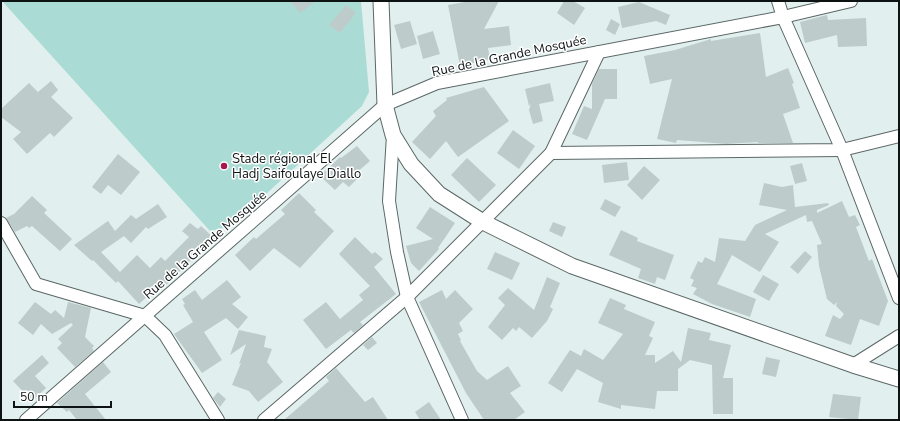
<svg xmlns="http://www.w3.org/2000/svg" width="900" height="421" viewBox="0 0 900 421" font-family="'Nunito Sans',sans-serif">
<rect width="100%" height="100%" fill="#e1f0ee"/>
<path fill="#aadcd5" d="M2 1H361L369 92 362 106 231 226 210 231Z"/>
<g fill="#bdccca">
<path d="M290 1H316L300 13Z"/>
<path d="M470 1H499L484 29 509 26 511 45 488 48 490 59 460 66 448 5Z"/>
<path d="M564 1H573L585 8 574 25 557 13Z"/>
<path d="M639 2 670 15 666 25 656 21 622 28 618 7Z"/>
<path d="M346 5 356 13 340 33 329 25Z"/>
<path d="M827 15 828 20 866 18 867 46 838 47 837 35 805 43 800 22Z"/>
<path d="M611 19 620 24 615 35 606 30Z"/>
<path d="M410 21 417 44 401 49 394 25Z"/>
<path d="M433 31 440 54 423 59 417 36Z"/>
<path d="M760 33 766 77 788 68 794 83 792 84 800 108 783 114 793 143H758V142L726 144 677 140 676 143 657 139 672 79 650 84 644 56 675 50 711 39V41Z"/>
<path d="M599 69H617V99H605L587 140 572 134 584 106 592 109V84Z"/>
<path d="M51 81 58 90 51 97 73 118 54 137 50 133 27 154 13 139 21 132 1 117V109L29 83 38 92Z"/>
<path d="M550 83 554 101 539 104 543 121 533 124 529 110 531 104 529 106 525 89Z"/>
<path d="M484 87 509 121 458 157 446 141 430 159 412 142 436 116 433 111 447 100 446 98Z"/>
<path d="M513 130 535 146 519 169 497 153Z"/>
<path d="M357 146 370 161 356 173 360 176 349 187 343 182 335 190 320 176 340 157 341 158Z"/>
<path d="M118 154 140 172 121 195 108 185 101 194 92 187Z"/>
<path d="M467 158 496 185 479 202 451 175Z"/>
<path d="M627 162 629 180 604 183 602 165Z"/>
<path d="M802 163 807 181 795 184 790 166Z"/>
<path d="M644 166 660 180 642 200 627 185Z"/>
<path d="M764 183 782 187 793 185 795 207 828 203 829 205 817 210V213L842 201 849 217 855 215 860 225 856 227 869 261 872 259 888 301 879 326 860 319 851 345 825 336 833 315 840 319 844 314 836 306 837 302 834 305 827 299 819 266 817 245 822 244 812 221 807 222 806 215 765 234 779 242 760 272 732 255 717 284 756 299 750 317 712 304 693 294 697 288 691 286 694 280 690 278 698 261 702 263 705 257 715 262 719 238 745 241 755 225 787 210 759 205Z"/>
<path d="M299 193 316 210 314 212 334 231 300 268 274 248 250 271 235 255 254 237 256 239 285 214 281 210Z"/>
<path d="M32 196 47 210 44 213 72 239 60 251 32 226 29 228 27 226 15 232 6 218 14 214Z"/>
<path d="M605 199 621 207 615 217 600 209Z"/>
<path d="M158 204 167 217 148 229 146 227 131 243 124 236 101 252 120 272 137 255 150 268 161 257 165 261 189 237 182 231 190 223 198 229 201 226 215 239 207 248 205 246 165 286 162 283 139 304 118 281 116 283 93 260 92 261 74 245 108 221 115 231 131 215 136 219Z"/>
<path d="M430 207 455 223 438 248 439 249 419 271 411 263 406 246 433 239 416 228Z"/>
<path d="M553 222 566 227 562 237 549 231Z"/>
<path d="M621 230 638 238 637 241 674 255 665 280 657 277 655 284 638 278 641 269 609 255Z"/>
<path d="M355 237 372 254 375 252 383 259 374 267 396 294 360 322 363 325 354 333 351 330 326 349 303 320 326 302 340 319 363 300 359 295 370 286 339 254Z"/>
<path d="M805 251 812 257 798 274 790 267Z"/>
<path d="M495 252 520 263 512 280 487 269Z"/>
<path d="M763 275 779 284 769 301 753 292Z"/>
<path d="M547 277 560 283 550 307 553 309 547 321 532 338 519 327 516 331 513 328 502 340 488 327 505 305 498 298 508 288 534 310Z"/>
<path d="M227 280 241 297 232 304 248 317 238 329 226 318 204 332 222 360 202 373 174 334 193 322 183 305 185 304 182 299 195 290 202 300Z"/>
<path d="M442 290 446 299 455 290 473 309 459 323 463 331 458 334 461 340 460 341 477 371 487 380 508 366 521 386 510 393 525 412 514 420H484L466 393 419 302Z"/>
<path d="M610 298 626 305 624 309 655 322 649 336 653 338 645 355H655V363L673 351 681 362 688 328 711 333 709 340 731 345 723 378H733V414H713L712 365 690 360 678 369V391H657L655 409 621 405V409L598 402 603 383 577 369 562 392 548 383 570 350 581 356 584 349 603 360 623 334 598 323Z"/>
<path d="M35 302 51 314 55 310 64 318 68 302 91 308 85 337 94 346 92 348 94 351 75 367 57 348 62 343 58 339 73 325 71 323 52 334 41 324 33 335 18 323Z"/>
<path d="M239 330 266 336 264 347 272 349 267 362 283 382 258 402 249 391 232 385 241 363 239 364 246 344 230 355Z"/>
<path d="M372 337 377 343 368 350 363 345Z"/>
<path d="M42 355 49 363 35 376 46 388 32 401 13 381Z"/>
<path d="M766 357 780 360 776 377 762 374Z"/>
<path d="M103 362 111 372 85 394 106 420H77L69 410 67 412 57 403Z"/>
<path d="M336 368 365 402 373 397 388 420H284L329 381 326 377Z"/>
<path d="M218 392 226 399 220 407 213 398Z"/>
<path d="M833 394 861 397 858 420 829 417Z"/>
<path d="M429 402 441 420H420L415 412Z"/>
</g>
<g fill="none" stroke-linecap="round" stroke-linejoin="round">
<defs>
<g id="minor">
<path d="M778 1 783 17 842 150 899 298"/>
<path d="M393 135 389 201 397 252 407 297 462 420"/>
<path d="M551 153 842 150 899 136"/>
<path d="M1 223 36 284 145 316 165 335 218 420"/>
<path d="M853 365 899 336"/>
<path d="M26 420 385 105 437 83 783 17 851 1"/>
<path d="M264 420 407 297 551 153 599 52"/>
</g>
<path id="tertiary" d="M381 1 385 105 393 135 411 164 439 194 483 222 572 266 853 365 899 379"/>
</defs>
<use href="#minor" stroke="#5b6766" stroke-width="14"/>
<use href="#tertiary" stroke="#5b6766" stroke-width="17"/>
<use href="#minor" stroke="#fff" stroke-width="12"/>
<use href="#tertiary" stroke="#fff" stroke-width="15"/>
</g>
<circle fill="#a8154c" stroke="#fff" stroke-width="1.5" cx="224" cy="166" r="4"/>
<g text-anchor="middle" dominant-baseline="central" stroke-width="3" stroke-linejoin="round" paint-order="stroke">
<g font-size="13" fill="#0d1212" stroke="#fff">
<text transform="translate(509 56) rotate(-12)">Rue de la Grande Mosquée</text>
<text transform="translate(205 245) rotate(-41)">Rue de la Grande Mosquée</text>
</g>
<g font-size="13" fill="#0d1212" stroke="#fff" text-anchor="start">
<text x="232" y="159">Stade régional El<tspan x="232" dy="15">Hadj Saifoulaye Diallo</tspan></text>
</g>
</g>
<rect width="900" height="421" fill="none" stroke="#0d1212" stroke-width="4"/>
<path d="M14 401v6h97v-6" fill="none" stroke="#0d1212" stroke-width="2"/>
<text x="20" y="401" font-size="12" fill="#0d1212" stroke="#ffffff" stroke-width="3" paint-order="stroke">50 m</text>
</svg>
